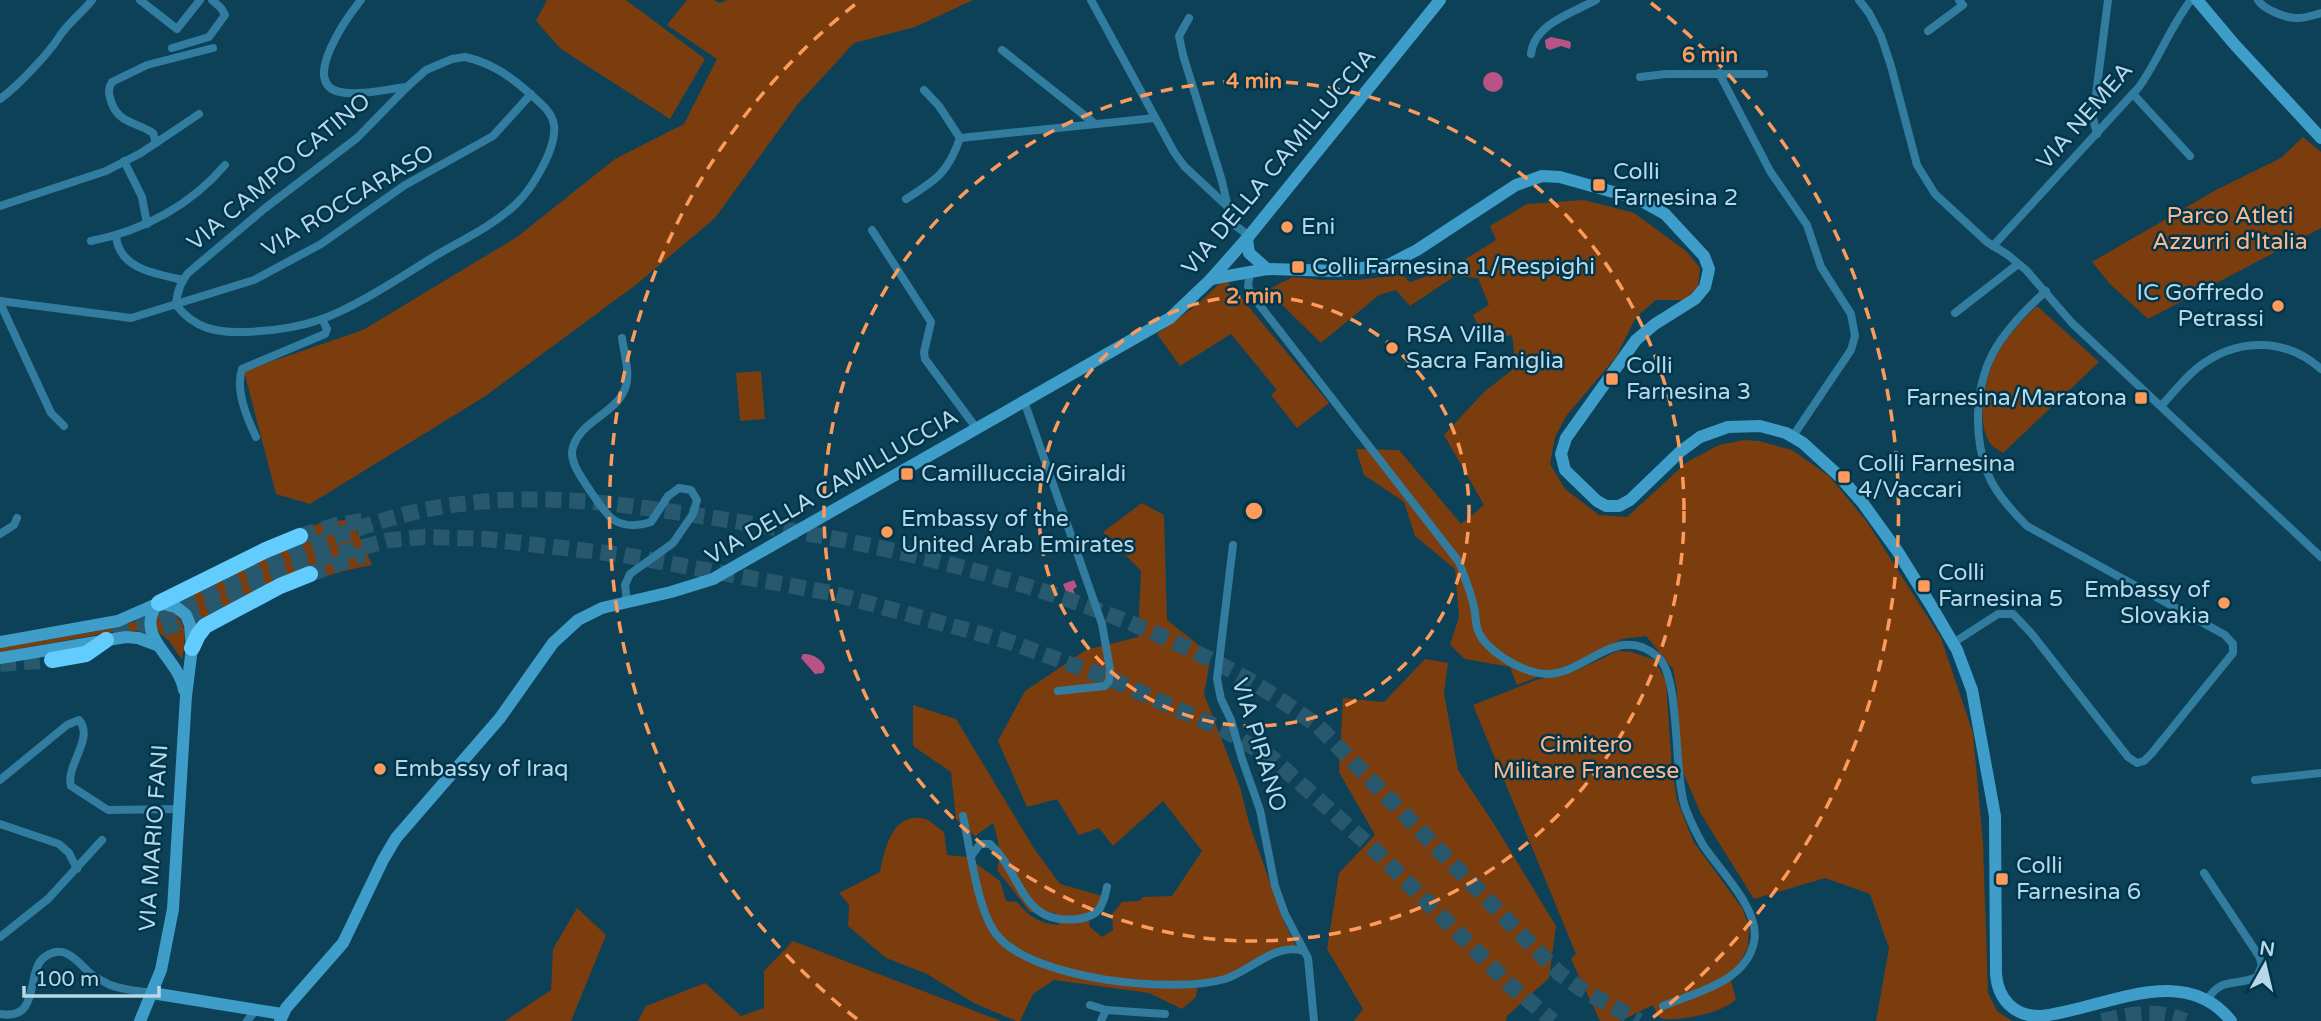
<svg xmlns="http://www.w3.org/2000/svg" width="2321" height="1021" viewBox="0 0 2321 1021" font-family="'Varela Round',sans-serif">
<rect width="100%" height="100%" fill="#0d4157"/>
<g fill="#7b3d0e">
<path d="M547 0H626L705 59 670 119 561 49 536 21Z"/>
<path d="M687 0H714L719 3 728 0H973L915 27 854 43 797 105 715 218 637 284 484 397 310 504 276 494 244 371 363 330 517 237 615 159 684 124 717 59 667 25Z"/>
<path d="M2303 137 2321 152V228L2148 319 2109 283 2092 262 2216 190 2281 158Z"/>
<path d="M1584 200 1634 213 1686 251 1700 268 1698 286 1686 300H1656L1636 317 1616 357 1567 415 1555 437 1550 464 1565 489 1599 515 1627 517 1687 462 1719 445 1744 440 1759 441 1792 450 1829 476 1867 522 1941 638 1973 733 1983 844 1988 993 1997 1011 2012 1021H1876L1889 948 1870 894 1825 878 1754 899 1701 814 1679 763 1677 691 1673 669 1646 636 1622 639 1578 661 1517 685 1510 667 1465 659 1450 645 1459 617 1455 569 1415 536 1404 502 1364 475 1356 449 1399 450 1461 524 1484 505 1444 435 1484 392 1516 367 1512 335 1486 341 1473 315 1489 305 1478 278 1455 276 1410 306 1396 290 1379 295 1321 343 1267 290 1293 277 1323 280H1357L1403 275 1410 282 1451 268 1496 240 1490 226 1527 204Z"/>
<path d="M1228 282 1329 403 1297 428 1271 395 1277 390 1231 334 1180 366 1157 334 1198 304 1219 284Z"/>
<path d="M2037 306 2099 362 2003 453C1999 450 1992 447 1990 443 1976 422 1984 384 1993 362 2001 343 2022 320 2037 306Z"/>
<path d="M761 371 765 419 740 421 736 373Z"/>
<path d="M1142 503 1164 515 1167 620 1211 655 1204 694 1240 787 1249 823 1284 922 1296 946 1221 978 1198 981 1196 997 1182 1009 1149 993 1054 980 1033 994 1020 1021H1016L974 1003 927 974 886 958 848 926 849 905 839 893 880 872C884 850 893 810 925 819 931 821 938 828 944 832L947 855 967 857 1000 881 1006 901 1017 902C1028 916 1040 924 1059 925L1056 913 1030 912 997 870C1002 854 998 838 993 823L975 836 956 819 951 772 913 746V705L956 719 1035 850 1060 884 1106 897 1089 918 1090 927 1102 937 1113 930 1112 914 1122 902 1139 901 1143 897 1172 896 1202 851 1163 801 1113 846 1099 828 1079 835 1057 799 1027 807 998 741 1025 691 1086 650 1138 637 1141 571 1103 532Z"/>
<path d="M352 520 372 565C310 576 254 603 196 626L193 612 180 601 298 531 327 521Z"/>
<path d="M167 611C189 617 186 642 182 659 177 654 173 645 168 640 157 631 155 631 158 615Z"/>
<path d="M142 619V631L113 632 0 652V648L110 629Z"/>
<path d="M1618 651 1632 652 1655 660 1666 681 1672 770 1677 800 1693 841 1742 908 1749 926 1748 947 1739 964 1729 973 1736 999C1724 1013 1680 1021 1662 1019 1658 1016 1655 1010 1653 1005L1620 1021H1600L1571 959 1576 954 1473 705 1536 680 1575 671Z"/>
<path d="M1425 659 1448 663 1444 693 1458 770 1494 824 1556 926 1549 978 1507 1016 1506 1021H1354L1363 1009 1327 949 1339 873 1375 835 1339 772 1343 698 1384 702Z"/>
<path d="M577 908 606 935 571 1021H505L551 990 553 949Z"/>
<path d="M793 941 1001 1021H638L646 1006 705 983 741 1016 764 1008V971Z"/>
</g>
<g fill="#b85485">
<path d="M1551 37 1569 41 1571 43 1570 49 1561 46 1550 50 1546 48 1545 40Z"/>
<circle cx="1493" cy="82" r="10"/>
<path d="M1074 580 1077 587 1073 589 1078 603 1071 605 1063 584Z"/>
<path d="M803 654C811 653 823 659 825 668L823 673 815 674 801 658Z"/>
</g>
<g fill="none" stroke-linecap="round" stroke-linejoin="round">
<g stroke="#27586d" stroke-width="16" stroke-dasharray="16 8" stroke-linecap="butt">
<path d="M300 536 337 525 362 521"/>
<path d="M310 574 364 554"/>
<path d="M112 626C174 616 227 583 284 558 328 538 382 518 429 509 534 489 623 504 727 520 902 547 1081 588 1238 674 1266 689 1292 708 1318 726L1560 974 1581 989 1639 1021"/>
<path d="M140 635 168 627 212 608 265 580 313 560 390 540 424 537 486 539 624 555 831 593 1007 641 1106 677 1222 729 1272 758 1380 855 1510 985 1553 1021"/>
<path d="M0 664 52 660"/>
<path d="M2102 1021C2131 1015 2156 1008 2185 1021"/>
</g>
<g stroke="#317c9f" stroke-width="8">
<path d="M140 0 177 29 200 0"/>
<path d="M361 0C348 16 299 84 340 92 358 96 388 89 407 87"/>
<path d="M1091 0 1174 152 1184 166 1228 207"/>
<path d="M1859 0 1869 13 1881 36 1891 66 1917 165 1935 194 1987 242 2008 255 2026 270 2072 323 2321 557"/>
<path d="M2258 0C2263 9 2287 19 2298 18 2306 18 2314 15 2321 13"/>
<path d="M1189 18 1179 36 1183 55 1222 181 1230 217 1236 226 1249 236"/>
<path d="M1928 31 1963 5 1959 0"/>
<path d="M172 48 209 37 225 15 221 8 212 0"/>
<path d="M1002 50 1094 123"/>
<path d="M1531 54C1534 24 1572 13 1596 0"/>
<path d="M465 57C491 63 509 75 529 93 538 101 552 111 554 125 557 148 532 189 516 204 493 226 462 240 435 256 402 276 355 308 319 320 296 328 271 331 246 332 217 333 195 329 176 305 177 292 180 284 188 273L264 209 357 138 407 87 426 70 452 59Z"/>
<path d="M1719 73 1770 171 1807 225 1821 267 1851 314 1855 336 1851 350 1793 436"/>
<path d="M1640 77 1666 74H1764"/>
<path d="M924 90 939 106 960 138 1155 118"/>
<path d="M2133 94 2190 156"/>
<path d="M0 99C17 87 49 53 59 37 68 23 82 13 92 0"/>
<path d="M2097 134 2093 118 2108 0"/>
<path d="M156 143 153 133C137 122 120 124 112 104 109 95 107 90 112 82L147 65 213 48"/>
<path d="M124 161 142 197 147 224"/>
<path d="M906 199C936 180 948 173 960 138"/>
<path d="M0 206 106 171 141 153 199 114"/>
<path d="M872 230 931 322 924 352 925 359 977 429"/>
<path d="M116 236C119 269 156 274 183 280"/>
<path d="M91 241C143 231 191 205 225 165"/>
<path d="M1993 246 2139 87C2159 59 2170 27 2191 0"/>
<path d="M1250 273 1248 286 1251 294 1459 562C1464 576 1471 592 1474 607 1476 616 1475 625 1479 633 1484 644 1496 653 1505 659 1518 667 1530 673 1545 674 1586 675 1618 621 1658 657 1681 678 1673 771 1685 807 1690 820 1696 833 1703 845 1720 871 1761 910 1754 942 1746 982 1696 992 1663 1006"/>
<path d="M0 301 131 318 254 280 321 244 405 185 493 136 531 94"/>
<path d="M0 303 51 413 64 426"/>
<path d="M1955 313 2018 264"/>
<path d="M622 338C624 353 630 372 626 386 618 413 581 420 573 447 571 453 572 458 574 463 577 473 606 516 614 520 625 527 640 526 651 522L668 496 679 488 691 490 697 500 693 514 673 543 630 574 625 585 627 602"/>
<path d="M1024 401 1102 624 1110 669 1109 681 1105 686 1058 691"/>
<path d="M2162 405C2173 393 2183 380 2196 369 2234 338 2284 336 2321 369"/>
<path d="M256 437C247 418 235 390 242 369L325 334 327 329 322 319"/>
<path d="M0 534 14 525 17 518"/>
<path d="M1233 545 1217 679 1221 699 1231 720 1242 759 1260 810 1275 886 1285 914 1308 958 1314 1021"/>
<path d="M1953 643 1998 614H2013L2031 633 2128 757 2137 763 2144 761 2152 753 2233 653V644L2225 635 2027 526C2013 512 1995 493 1988 474 1973 437 1975 387 1993 353 2006 329 2026 309 2046 291"/>
<path d="M0 780 67 725 79 720C95 738 65 766 71 786L108 810 179 809"/>
<path d="M2255 780 2321 773"/>
<path d="M963 816C970 848 977 909 996 934 1031 980 1173 994 1225 979 1251 971 1275 942 1303 951"/>
<path d="M0 824 59 844 69 853 77 869"/>
<path d="M972 855 980 844H990C1023 874 1020 926 1078 919 1099 916 1103 907 1107 887"/>
<path d="M2204 873 2259 956 2262 965 2257 977C2235 987 2222 976 2207 1000"/>
<path d="M0 937 48 899 102 840"/>
<path d="M1090 1005 1106 1010"/>
<path d="M0 1014C43 1021 24 969 46 956 66 943 78 963 91 974 97 978 104 982 110 985 123 990 138 991 152 993"/>
<path d="M247 1021 257 1009"/>
<path d="M1101 1021 1106 1010 1165 1014"/>
</g>
<g stroke="#3e9dc9" stroke-width="12">
<path d="M2197 0 2235 45 2321 138"/>
<path d="M1247 239 1249 253 1267 269"/>
<path d="M1211 279 1267 269 1336 271 1388 265 1417 250 1516 185 1542 176 1560 177 1638 199 1665 214 1704 256 1709 269 1705 287 1695 299 1655 324 1636 340 1566 438 1561 454 1565 470 1597 501 1606 506H1619L1630 500 1681 451 1700 437 1728 427 1760 426 1786 433 1803 443 1839 476 1862 502 1898 552 1932 607 1957 650 1972 690 1995 816 1996 974C1998 1000 2015 1017 2041 1016 2102 1010 2183 960 2231 1021"/>
<path d="M157 604C134 638 178 656 184 690"/>
<path d="M0 642 118 621 159 603 176 607 186 615 190 625 192 648 186 696 173 909 161 970 140 1021"/>
<path d="M0 658 126 637 138 638 157 645"/>
<path d="M152 993 282 1014"/>
<path d="M280 1021 286 1008 343 943 383 860 396 838 500 718 553 643 578 620 602 608 671 592 713 579 1170 318 1211 279 1249 236 1440 0"/>
</g>
<g stroke="#63ccfe" stroke-width="16">
<path d="M159 603 266 550 300 536"/>
<path d="M192 648 198 635 205 626 280 586 310 574"/>
<path d="M52 660 86 654 106 640"/>
</g>
</g>
<g fill="none" stroke="#ff9b5a" stroke-width="3.5" stroke-dasharray="12 9">
<circle cx="1254" cy="511" r="215"/>
<circle cx="1254" cy="511" r="430"/>
<path d="M857 1019A645 645 0 0 1 857 3M1651 3A645 645 0 0 1 1651 1019"/>
</g>
<g fill="#ff9b5a" stroke="#00364c" stroke-width="2.5">
<rect x="1592" y="178" width="14" height="14" rx="3.5"/>
<circle cx="1287" cy="227" r="7"/>
<rect x="1291" y="260" width="14" height="14" rx="3.5"/>
<circle cx="2278" cy="306" r="7"/>
<circle cx="1392" cy="348" r="7"/>
<rect x="1605" y="372" width="14" height="14" rx="3.5"/>
<rect x="2134" y="391" width="14" height="14" rx="3.5"/>
<rect x="900" y="467" width="14" height="14" rx="3.5"/>
<rect x="1837" y="470" width="14" height="14" rx="3.5"/>
<circle cx="887" cy="532" r="7"/>
<rect x="1917" y="579" width="14" height="14" rx="3.5"/>
<circle cx="2224" cy="603" r="7"/>
<circle cx="380" cy="769" r="7"/>
<rect x="1995" y="872" width="14" height="14" rx="3.5"/>
</g>
<g text-anchor="middle" dominant-baseline="central" stroke-width="5" stroke-linejoin="round" paint-order="stroke">
<g font-size="23" fill="#b8d7e7" stroke="#00364c">
<text transform="translate(2085 116) rotate(-49)">VIA NEMEA</text>
<text transform="translate(1279 162) rotate(-50)">VIA DELLA CAMILLUCCIA</text>
<text transform="translate(279 172) rotate(-40)">VIA CAMPO CATINO</text>
<text transform="translate(348 201) rotate(-31)">VIA ROCCARASO</text>
<text transform="translate(832 487) rotate(-30)">VIA DELLA CAMILLUCCIA</text>
<text transform="translate(1259 745) rotate(73)">VIA PIRANO</text>
<text transform="translate(154 838) rotate(-86)">VIA MARIO FANI</text>
</g>
<g font-size="23" fill="#b8d7e7" stroke="#00364c" text-anchor="start">
<text x="1613" y="172">Colli<tspan x="1613" dy="26">Farnesina 2</tspan></text>
<text x="1301" y="227">Eni</text>
<text x="1312" y="267">Colli Farnesina 1/Respighi</text>
<text x="2264" y="293" text-anchor="end">IC Goffredo<tspan x="2264" dy="26">Petrassi</tspan></text>
<text x="1406" y="335">RSA Villa<tspan x="1406" dy="26">Sacra Famiglia</tspan></text>
<text x="1626" y="366">Colli<tspan x="1626" dy="26">Farnesina 3</tspan></text>
<text x="2127" y="398" text-anchor="end">Farnesina/Maratona</text>
<text x="1858" y="464">Colli Farnesina<tspan x="1858" dy="26">4/Vaccari</tspan></text>
<text x="921" y="474">Camilluccia/Giraldi</text>
<text x="901" y="519">Embassy of the<tspan x="901" dy="26">United Arab Emirates</tspan></text>
<text x="1938" y="573">Colli<tspan x="1938" dy="26">Farnesina 5</tspan></text>
<text x="2210" y="590" text-anchor="end">Embassy of<tspan x="2210" dy="26">Slovakia</tspan></text>
<text x="394" y="769">Embassy of Iraq</text>
<text x="2016" y="866">Colli<tspan x="2016" dy="26">Farnesina 6</tspan></text>
</g>
<g font-size="23" fill="#feb68a" stroke="#00364c">
<text x="2230" y="216">Parco Atleti<tspan x="2230" dy="26">Azzurri d'Italia</tspan></text>
<text x="1586" y="745">Cimitero<tspan x="1586" dy="26">Militare Francese</tspan></text>
</g>
</g>
<circle cx="1254" cy="511" r="10" fill="#ff9b5a" stroke="#00364c" stroke-width="3.5"/>
<g font-size="21" text-anchor="middle" font-weight="bold" fill="#ff9b5a" stroke="#00364c" stroke-width="5" stroke-linejoin="round" paint-order="stroke">
<text x="1710" y="62">6 min</text>
<text x="1254" y="88">4 min</text>
<text x="1254" y="303">2 min</text>
</g>
<g transform="translate(2265 965) rotate(8)" stroke="#00364c" stroke-width="5" paint-order="stroke">
<path d="M0-5L12 26L0 18L-12 26Z" fill="#b8d7e7"/>
<text y="-10" font-size="19" font-weight="bold" text-anchor="middle" fill="#b8d7e7">N</text>
</g>
<path d="M24 986v10h135v-10" fill="none" stroke="#b8d7e7" stroke-width="3.5"/>
<text x="35" y="986" font-size="21" fill="#b8d7e7" stroke="#00364c" stroke-width="5" paint-order="stroke">100 m</text>
</svg>
